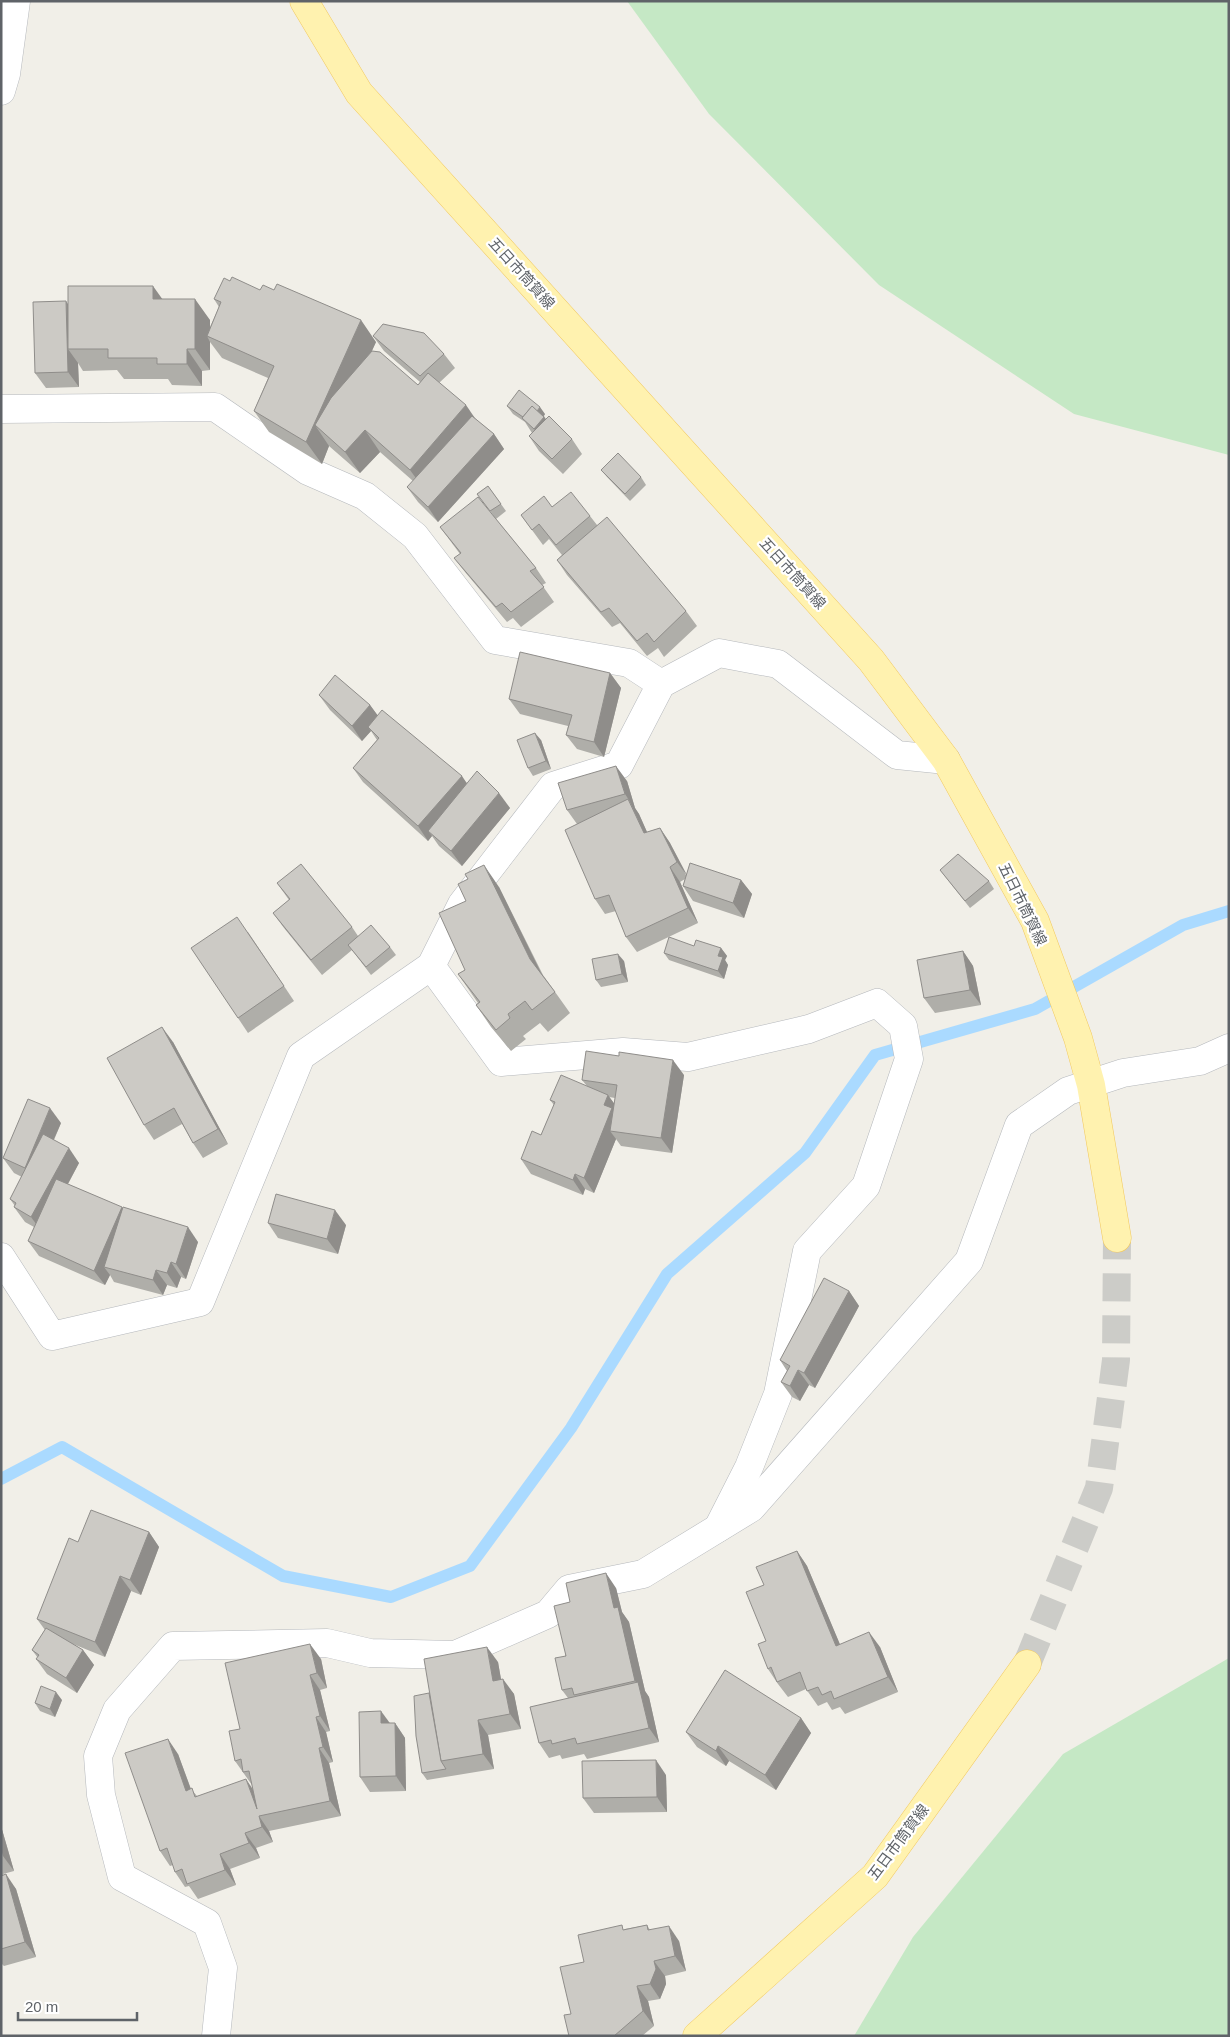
<svg xmlns="http://www.w3.org/2000/svg" width="1230" height="2037" viewBox="0 0 1230 2037" font-family="Helvetica,'Noto Sans JP',sans-serif">
<rect width="100%" height="100%" fill="#f1efe8"/>
<g fill="#c5e8c5">
<path d="M627 1H1229V455L1074 414 879 285 709 114Z"/>
<path d="M1229 1658V2036H854L913 1937 1063 1754Z"/>
</g>
<g fill="none" stroke-linecap="round" stroke-linejoin="round">
<path stroke="#aadaff" stroke-width="12" d="M1 1479 62 1447 283 1576 391 1597 470 1566 571 1428 667 1274 805 1153 875 1055 1035 1009 1183 925 1229 911"/>
<path stroke="#ccccc8" stroke-width="28" stroke-dasharray="28 14" stroke-linecap="butt" d="M1027 1664 1099 1488 1116 1360 1117 1238"/>
<defs>
<g id="minor">
<path d="M1 91 6 74 16 1"/>
<path d="M1 409 215 407 308 471 365 496 415 536 495 640 629 663 661 684"/>
<path d="M431 966 501 1062 623 1052 688 1057 809 1029 877 1003 903 1026 909 1059 866 1186 807 1251 778 1394 749 1467 718 1528"/>
<path d="M1 1257 52 1336 200 1302 301 1056 431 966 462 904 553 786 619 765 661 684 719 653 778 664 897 755 946 760"/>
<path d="M216 2036 223 1968 207 1923 122 1877 101 1795 98 1756 117 1710 173 1646 327 1643 370 1653 455 1655 548 1614 569 1589 643 1574 751 1508 969 1261 1019 1125 1068 1091 1123 1073 1200 1061 1229 1048"/>
</g>
<g id="primary">
<path d="M304 1 359 93 871 660 946 760 1035 921 1078 1038 1091 1085 1117 1238"/>
<path d="M697 2036 875 1876 1027 1664"/>
</g>
</defs>
<use href="#minor" stroke="#b5b8bc" stroke-width="29"/>
<use href="#primary" stroke="#f2c960" stroke-width="29"/>
<use href="#minor" stroke="#fff" stroke-width="28"/>
<use href="#primary" stroke="#fff2af" stroke-width="28"/>
</g>
<g fill="#afaea9" fill-rule="evenodd">
<path d="M162 299 210 320V327L219 307 214 299 376 342 371 352 418 385 420 382 384 351 373 336 444 354 455 368 439 383 475 419 494 434 504 449 438 522 418 502 407 487 413 481 380 452 360 473 329 446 322 464 269 432 254 411 268 378 222 358 210 342V370L202 371V386L172 385 168 379H124L117 370 83 371 78 363 79 387 46 388 35 373 68 304Z"/>
<path d="M507 406 545 414 544 416 546 419 572 439 582 454 563 474 539 451 529 436 532 433 525 422 513 414Z"/>
<path d="M601 470 641 477 646 485 630 501 607 477Z"/>
<path d="M488 486 506 511 496 519 536 568 546 583 542 585 554 602 521 627 513 618 507 622 465 572 454 558 460 554 440 527 493 515 477 494Z"/>
<path d="M552 507 590 516 597 525 686 611 697 626 664 657 658 648 647 656 620 623 612 627 567 575 557 560 562 555 549 539 543 545 521 515Z"/>
<path d="M610 673 621 688 604 757 577 749 566 735 568 726 520 714 509 699Z"/>
<path d="M319 695 370 705 378 716 467 783 510 808 462 866 439 846 432 836 428 841 363 782 353 768 377 740 371 731 362 741 330 710Z"/>
<path d="M541 740 551 769 533 776 528 768Z"/>
<path d="M627 781 635 808 639 814 647 832 660 828 670 843 686 875 741 880 752 894 744 918 693 901 683 886 685 879 680 882 698 923 637 952 626 937 616 911 605 914 595 899 577 824 567 810Z"/>
<path d="M940 870 989 881 994 889 970 908Z"/>
<path d="M277 883 352 927 358 936 390 947 396 955 371 975 352 950 322 975 284 928 273 913 289 900Z"/>
<path d="M499 887 543 975 570 1013 548 1032 540 1023 523 1036 526 1039 511 1051 491 1027 476 1005 478 1003 458 974 465 970Z"/>
<path d="M248 932 294 1001 248 1033 238 1018Z"/>
<path d="M694 946 721 948 727 956 725 960 728 965 724 979 669 960 664 953Z"/>
<path d="M963 951 973 966 981 1005 935 1013 924 998Z"/>
<path d="M624 961 628 982 601 987 596 980Z"/>
<path d="M173 1042 228 1144 203 1158 193 1143 182 1124 154 1140 144 1125Z"/>
<path d="M684 1075 672 1153 621 1146 616 1139 594 1193 585 1189 583 1195 531 1174 521 1159 541 1135 554 1105 550 1100 587 1086 582 1080ZM609 1097 615 1098 614 1104Z"/>
<path d="M61 1123 54 1140 79 1163 68 1184 198 1242 186 1279 181 1277 177 1288 167 1285 163 1295 114 1282 110 1275 105 1285 39 1256 28 1241 34 1227 25 1222 14 1207 15 1206 10 1199 22 1177 14 1173 3 1158Z"/>
<path d="M268 1223 346 1225 338 1254 278 1238Z"/>
<path d="M849 1291 859 1306 815 1388 809 1385 800 1401 792 1397 781 1382 787 1371 780 1360Z"/>
<path d="M149 1532 159 1547 141 1595 131 1591 105 1657 73 1644 83 1650 94 1665 77 1693 47 1674 36 1659 38 1658 32 1650 45 1630 37 1619Z"/>
<path d="M797 1551 807 1566 840 1645 880 1647 898 1692 845 1714 840 1707 832 1710 827 1702 818 1706 806 1689 788 1697 778 1684 768 1669 764 1585Z"/>
<path d="M616 1588 622 1612 629 1622 645 1691 649 1697 659 1742 587 1759 584 1754 562 1759 560 1755 549 1758 539 1743 568 1698 562 1690 570 1602Z"/>
<path d="M321 1659 327 1688 320 1690 330 1731 326 1732 333 1762 329 1763 341 1816 269 1831 273 1842 256 1848 260 1858 230 1869 236 1885 198 1899 189 1886 185 1887 175 1872 173 1865 170 1866 160 1851 178 1754 191 1789 197 1796 252 1789V1785L235 1761Z"/>
<path d="M498 1662 501 1680 514 1694 521 1729 488 1735 494 1769 427 1780 422 1773 429 1693Z"/>
<path d="M62 1700 55 1717 40 1711 35 1703Z"/>
<path d="M801 1718 811 1733 776 1790 729 1761 726 1766 697 1747 686 1732Z"/>
<path d="M390 1723H395L405 1738 406 1791 370 1792 360 1777Z"/>
<path d="M666 1775 667 1812 594 1813 583 1798Z"/>
<path d="M1 1826 14 1871 3 1874 16 1889 36 1957 4 1966 1 1963Z"/>
<path d="M647 1925 650 1930 679 1941 686 1971 665 1976 666 1984 660 1999 648 2001 654 2026 642 2036H569L584 1962 625 1929Z"/>
</g>
<g fill="#8f8d8a">
<path d="M153 286 168 307 153 299Z"/>
<path d="M195 299 210 320V338L207 336 210 342V370L195 349Z"/>
<path d="M66 301 76 316 68 349 78 363 79 387 68 372Z"/>
<path d="M361 320 376 342 332 440 315 425 329 446 322 464 306 442Z"/>
<path d="M187 349 202 371V386L187 364Z"/>
<path d="M466 405 481 427 426 492 410 470Z"/>
<path d="M540 407 545 414 536 427 544 417 555 432 545 444 529 422Z"/>
<path d="M365 430 380 452 360 473 345 452Z"/>
<path d="M494 434 504 449 438 522 428 507Z"/>
<path d="M610 673 621 688 604 757 594 742Z"/>
<path d="M370 705 381 720 368 727 371 731 362 741 352 726Z"/>
<path d="M535 733 541 740 551 769 546 761Z"/>
<path d="M616 766 627 781 635 808 639 814 654 848 644 833 629 800 625 794Z"/>
<path d="M462 776 472 791 428 831 432 836 428 841 418 826Z"/>
<path d="M499 793 510 808 462 866 451 851Z"/>
<path d="M660 828 670 843 688 877 677 862Z"/>
<path d="M484 865 499 887 545 981 530 959Z"/>
<path d="M670 867 680 882 698 923 688 908Z"/>
<path d="M741 880 752 894 744 918 733 903Z"/>
<path d="M721 948 727 956 725 960 728 965 724 979 718 971V956Z"/>
<path d="M963 951 973 966 981 1005 970 990Z"/>
<path d="M618 954 624 961 628 982 622 974Z"/>
<path d="M162 1027 173 1042 228 1144 218 1129Z"/>
<path d="M673 1060 684 1075 672 1153 661 1138Z"/>
<path d="M608 1095 619 1110 610 1131 616 1139 594 1193 584 1178 604 1105Z"/>
<path d="M50 1108 61 1123 35 1182 25 1168Z"/>
<path d="M69 1148 79 1163 42 1232 31 1217Z"/>
<path d="M575 1174 585 1189 583 1195 573 1180Z"/>
<path d="M122 1207 132 1222 104 1267 110 1275 105 1285 94 1271Z"/>
<path d="M335 1210 346 1225 338 1254 327 1239Z"/>
<path d="M188 1227 198 1242 186 1279 176 1264Z"/>
<path d="M171 1262 181 1277 177 1288 167 1273Z"/>
<path d="M156 1270 167 1285 163 1295 153 1280Z"/>
<path d="M849 1291 859 1306 815 1388 804 1373Z"/>
<path d="M798 1370 809 1385 800 1401 790 1386Z"/>
<path d="M149 1532 159 1547 141 1595 130 1580Z"/>
<path d="M797 1551 807 1566 847 1661 836 1646Z"/>
<path d="M606 1573 616 1588 622 1612 629 1622 645 1691 649 1697 659 1742 649 1728 639 1686 635 1681 614 1608Z"/>
<path d="M120 1576 131 1591 105 1657 95 1642Z"/>
<path d="M869 1632 880 1647 898 1692 888 1677Z"/>
<path d="M310 1644 321 1659 327 1688 317 1673Z"/>
<path d="M487 1647 498 1662 504 1696 493 1681Z"/>
<path d="M83 1650 94 1665 77 1693 66 1678Z"/>
<path d="M310 1675 320 1690 330 1731 320 1716Z"/>
<path d="M503 1679 514 1694 521 1729 510 1714Z"/>
<path d="M56 1692 62 1700 55 1717 50 1709Z"/>
<path d="M381 1711 392 1726 381 1723Z"/>
<path d="M316 1717 326 1732 333 1762 323 1747Z"/>
<path d="M801 1718 811 1733 776 1790 765 1775Z"/>
<path d="M478 1720 488 1735 494 1769 483 1754Z"/>
<path d="M395 1723 405 1738 406 1791 396 1776Z"/>
<path d="M168 1739 178 1754 197 1806 186 1791Z"/>
<path d="M718 1746 729 1761 726 1766 716 1751Z"/>
<path d="M319 1748 329 1763 341 1816 330 1801Z"/>
<path d="M656 1760 666 1775 667 1812 657 1797Z"/>
<path d="M246 1779 256 1794 257 1809Z"/>
<path d="M259 1816 269 1831 273 1842 262 1827Z"/>
<path d="M1 1826 14 1871 3 1856 1 1849Z"/>
<path d="M245 1833 256 1848 260 1858 249 1843Z"/>
<path d="M220 1854 230 1869 236 1885 225 1870Z"/>
<path d="M6 1874 16 1889 36 1957 25 1942Z"/>
<path d="M669 1926 679 1941 686 1971 675 1956Z"/>
<path d="M654 1961 665 1976 666 1984 660 1999 650 1984Z"/>
<path d="M637 1986 648 2001 654 2026 643 2011Z"/>
</g>
<g fill="#cccac5" stroke="#8f8d8a">
<path d="M232 277 260 290 263 285 274 290 277 284 361 320 306 442 254 411 274 366 207 336 221 302 214 299 224 278 230 281Z"/>
<path d="M68 286H153V299H195V349H187V364H157V358H108V349H68Z"/>
<path d="M66 301 68 372 35 373 33 302Z"/>
<path d="M383 324 424 333 444 354 420 376 373 336Z"/>
<path d="M372 351 380 352 418 385 428 373 466 405 410 470 365 430 345 452 315 425 331 398Z"/>
<path d="M519 390 540 407 537 411 532 406 523 417 507 406Z"/>
<path d="M532 406 544 417 534 429 522 418Z"/>
<path d="M472 416 494 434 428 507 407 487Z"/>
<path d="M549 416 572 439 552 459 529 436Z"/>
<path d="M618 453 641 477 625 494 601 470Z"/>
<path d="M488 486 501 504 490 511 477 494Z"/>
<path d="M571 492 590 516 556 545 539 524 532 530 521 515 544 496 552 507Z"/>
<path d="M478 497 536 568 530 571 544 587 511 612 502 603 496 607 454 558 461 553 440 527Z"/>
<path d="M607 517 686 611 654 642 647 633 637 641 609 608 601 612 557 560Z"/>
<path d="M520 652 610 673 594 742 566 735 572 715 509 699Z"/>
<path d="M335 675 370 705 352 726 319 695Z"/>
<path d="M382 710 462 776 418 826 353 768 379 738 368 727Z"/>
<path d="M535 733 546 761 528 768 517 740Z"/>
<path d="M616 766 625 794 567 810 558 783Z"/>
<path d="M477 771 499 793 451 851 428 831Z"/>
<path d="M628 799 644 833 660 828 677 862 670 867 688 908 626 937 609 895 595 899 565 830Z"/>
<path d="M958 854 989 881 965 901 940 870Z"/>
<path d="M690 863 741 880 733 903 683 886Z"/>
<path d="M301 864 352 927 311 960 273 913 290 899 277 883Z"/>
<path d="M484 865 530 959 555 992 532 1010 525 1001 508 1014 510 1018 496 1030 476 1005 480 1002 458 974 465 970 439 913 466 901 458 884 468 879 465 874Z"/>
<path d="M237 917 284 986 238 1018 191 948Z"/>
<path d="M371 925 390 947 366 967 348 945Z"/>
<path d="M669 937 694 946 696 940 721 948 718 956 723 957 718 971 664 953Z"/>
<path d="M963 951 970 990 924 998 917 960Z"/>
<path d="M618 954 622 974 596 980 592 959Z"/>
<path d="M162 1027 218 1129 193 1143 174 1108 144 1125 107 1058Z"/>
<path d="M586 1051 619 1056V1052L673 1060 661 1138 610 1131 617 1085 582 1080Z"/>
<path d="M561 1075 608 1095 604 1105 612 1108 584 1178 575 1174 573 1180 521 1159 532 1131 541 1135 555 1102 550 1100Z"/>
<path d="M28 1099 50 1108 25 1168 3 1158Z"/>
<path d="M43 1134 69 1148 31 1217 14 1207 16 1203 10 1199Z"/>
<path d="M56 1179 122 1207 94 1271 28 1241Z"/>
<path d="M276 1194 335 1210 327 1239 268 1223Z"/>
<path d="M123 1207 188 1227 176 1264 171 1262 167 1273 156 1270 153 1280 104 1267Z"/>
<path d="M824 1278 849 1291 804 1373 798 1370 790 1386 781 1382 790 1366 780 1360Z"/>
<path d="M91 1510 149 1532 130 1580 120 1576 95 1642 37 1619 69 1538 78 1542Z"/>
<path d="M797 1551 836 1646 869 1632 888 1677 834 1699 831 1691 822 1695 818 1687 807 1691 800 1672 777 1682 771 1667 768 1669 758 1644 766 1641 746 1592 764 1585 756 1567Z"/>
<path d="M606 1573 614 1608 618 1607 635 1681 574 1695 572 1688 562 1690 555 1658 566 1656 554 1606 570 1602 566 1583Z"/>
<path d="M46 1628 83 1650 66 1678 36 1659 39 1655 32 1650Z"/>
<path d="M310 1644 317 1673 310 1675 320 1716 316 1717 323 1747 319 1748 330 1801 259 1816 262 1827 245 1833 249 1843 220 1854 225 1870 187 1884 182 1869 175 1872 167 1848 160 1851 125 1753 168 1739 186 1791 192 1788 195 1797 246 1779 257 1809 249 1771 243 1772 241 1759 235 1761 229 1731 240 1729 225 1663Z"/>
<path d="M487 1647 493 1681 503 1679 510 1714 478 1720 483 1754 441 1761 424 1659Z"/>
<path d="M725 1670 801 1718 765 1775 718 1746 716 1751 686 1732Z"/>
<path d="M638 1682 649 1728 577 1744 575 1738 552 1744 551 1740 539 1743 530 1707Z"/>
<path d="M41 1686 56 1692 50 1709 35 1703Z"/>
<path d="M429 1693 441 1761 446 1769 422 1773 416 1736 414 1696Z"/>
<path d="M381 1711V1723H395L396 1776 360 1777 359 1712Z"/>
<path d="M656 1760 657 1797 583 1798 582 1761Z"/>
<path d="M6 1874 25 1942 1 1949V1876Z"/>
<path d="M622 1925 623 1930 647 1925 648 1930 669 1926 675 1956 654 1961 656 1969 650 1984 637 1986 643 2011 614 2036H569L564 2015 571 2014 560 1967 584 1962 578 1935Z"/>
</g>
<g text-anchor="middle" dominant-baseline="central" stroke-width="4.5" stroke-linejoin="round" paint-order="stroke">
<g font-size="15" fill="#5f6368" stroke="#fff">
<text transform="translate(522 273) rotate(48)">五日市筒賀線</text>
<text transform="translate(793 573) rotate(48)">五日市筒賀線</text>
<text transform="translate(1023 904) rotate(64)">五日市筒賀線</text>
<text transform="translate(898 1842) rotate(-53)">五日市筒賀線</text>
</g>
</g>
<rect width="1230" height="2037" fill="none" stroke="#5f6368" stroke-width="5"/>
<path d="M18 2012v8h119v-8" fill="none" stroke="#5f6368" stroke-width="2.5"/>
<text x="25" y="2012" font-size="15" fill="#5f6368" stroke="#ffffff" stroke-width="4" paint-order="stroke">20 m</text>
</svg>
